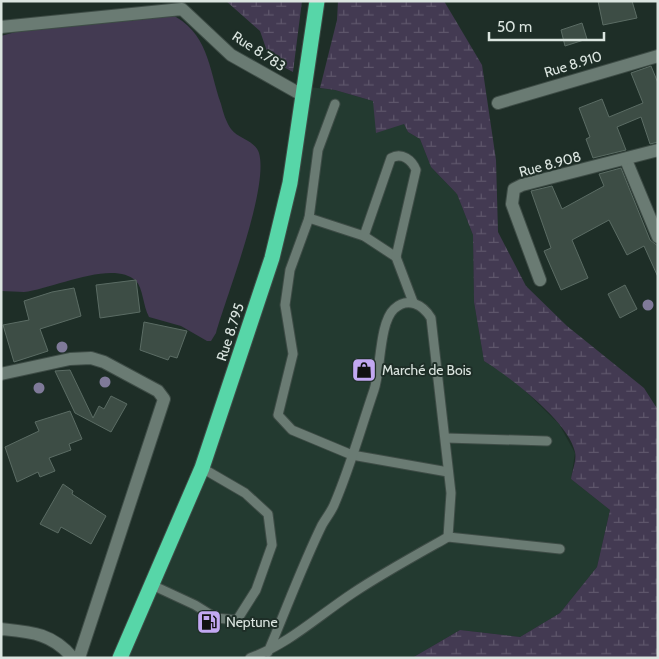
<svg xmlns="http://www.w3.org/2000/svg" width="659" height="659" viewBox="0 0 659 659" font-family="Cabin,sans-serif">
<defs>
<pattern id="wetland-marsh" width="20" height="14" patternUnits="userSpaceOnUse" patternTransform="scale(1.25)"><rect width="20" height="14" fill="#433a52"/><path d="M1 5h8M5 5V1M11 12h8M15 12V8" fill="none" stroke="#5e566b"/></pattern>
</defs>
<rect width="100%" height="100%" fill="#1e2e27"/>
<path fill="#233a30" d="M300 86 335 90 373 101 404 124 408 132 420 139 431 167 457 194 473 235 474 302 484 361 513 379 559 424 575 453 571 479 610 510 597 567 560 613 520 637 460 630 412 658H126L148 581 212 419 265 273 295 131Z"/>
<path fill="#433a52" d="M169 13C209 33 208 66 221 104 223 112 226 122 231 129 238 139 255 140 259 153 269 188 227 294 216 333L211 341H207L181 326 149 317C143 306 143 288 136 281 113 259 53 289 24 292 17 292 9 291 1 291V36L55 21Z"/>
<g fill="url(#wetland-marsh)">
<path d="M226 1H302L293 72 270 60 260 31Z"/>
<path d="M338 1H444L482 65 496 160 498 232 526 286 567 326 644 388 658 410V658H412L460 630 520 637 560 613 597 567 610 510 571 479C572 471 577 460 575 452 569 422 510 377 484 361L474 302 473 235 457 194 431 167 420 139 408 132 404 124 376 133 373 101 335 90 320 88 337 20Z"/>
</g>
<g fill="#3d4d45" stroke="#5b6c64">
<path d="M598 1H632L637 18 603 25Z"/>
<path d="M582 23 587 39 565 46 561 30Z"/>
<path d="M651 66 658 83V142L650 144 641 117 617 127 626 150 593 158 586 139 590 137 579 108 602 99 609 117 643 103 631 73Z"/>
<path d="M621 168 650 240 658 246V277L644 246 627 255 609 220 572 240 588 278 561 290 544 251 551 248 531 191 552 186 562 209 604 186 599 174Z"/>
<path d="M136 280 140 312 100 318 96 285Z"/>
<path d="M625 285 637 309 620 318 608 294Z"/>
<path d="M74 288 81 316 40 329 48 351 14 362 3 325 29 320 24 301 52 292Z"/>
<path d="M144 322 187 331 177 358 170 356 168 360 140 350Z"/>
<path d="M70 370 93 418 99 406 104 409 111 396 127 404 111 432 75 413 55 371Z"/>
<path d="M70 411 82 439 69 444 71 450 49 458 55 471 40 477 38 472 17 482 5 447 39 431 35 422Z"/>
<path d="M63 484 73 491 72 494 106 516 91 544 61 527 58 533 40 524Z"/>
</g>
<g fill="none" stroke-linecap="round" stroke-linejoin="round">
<defs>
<g id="lane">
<path d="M335 104 318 150 309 218 290 270 285 305 293 354 278 415 292 430 352 455 448 472"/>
<path d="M309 218 364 236 396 257 413 302"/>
<path d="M364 236 391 158C402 152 412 160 416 170L396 257"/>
<path d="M446 438 547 441"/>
<path d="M448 537 560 549"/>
<path d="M152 585 195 605 216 618 237 620 256 590 272 545 268 514 245 493 202 468"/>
<path d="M250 658C289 644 318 616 353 593 383 573 416 555 448 537L451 493 431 318C423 305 408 296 394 309 379 323 381 370 374 390 361 428 350 468 334 505 331 512 326 518 322 525 302 566 286 610 268 652"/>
</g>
<g id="street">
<path d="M1 27 182 9 231 55 302 95"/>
<path d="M498 103 658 56"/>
<path d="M626 160 658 237"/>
<path d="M540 280 512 204 514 189 522 185 658 150"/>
<path d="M1 374 70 359 91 358 104 362 158 391 164 399 79 658"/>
<path d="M1 629C31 632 52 633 73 658"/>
</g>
<path id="highway" d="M120 658 202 468 272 258 290 183 317 1"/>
</defs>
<use href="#lane" stroke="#3e4c46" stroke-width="11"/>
<use href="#street" stroke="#3e4c46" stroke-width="14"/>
<use href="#highway" stroke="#3e4c46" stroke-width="17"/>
<use href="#lane" stroke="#6a7b73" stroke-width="9"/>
<use href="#street" stroke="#6a7b73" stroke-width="12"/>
<use href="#highway" stroke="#57d6a8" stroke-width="15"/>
</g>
<g fill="#7f7a99">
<circle cx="648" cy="305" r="5.5"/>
<circle cx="62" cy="347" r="5.5"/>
<circle cx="105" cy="382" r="5.5"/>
<circle cx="39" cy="388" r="5.5"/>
</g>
<defs>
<symbol id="shop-square" viewBox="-11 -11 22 22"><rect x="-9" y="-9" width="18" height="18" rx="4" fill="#c2a8f2" stroke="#1e2e27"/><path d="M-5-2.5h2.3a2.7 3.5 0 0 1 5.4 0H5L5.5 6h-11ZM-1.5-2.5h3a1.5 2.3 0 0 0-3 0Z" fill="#111"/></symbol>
<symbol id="fuel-square" viewBox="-11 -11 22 22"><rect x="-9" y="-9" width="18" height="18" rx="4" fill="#c2a8f2" stroke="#1e2e27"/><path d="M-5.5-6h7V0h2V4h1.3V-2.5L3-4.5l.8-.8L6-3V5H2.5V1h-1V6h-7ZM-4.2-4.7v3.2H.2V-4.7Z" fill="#111"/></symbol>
</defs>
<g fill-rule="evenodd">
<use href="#shop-square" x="350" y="356" width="28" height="28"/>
<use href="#fuel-square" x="195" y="608" width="28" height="28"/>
</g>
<g text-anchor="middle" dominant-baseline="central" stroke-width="4" stroke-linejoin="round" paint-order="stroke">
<g font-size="14" fill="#dbe5e0" stroke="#1e2e27">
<text transform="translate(259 51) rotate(33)">Rue 8.783</text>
<text transform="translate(573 64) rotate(-17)">Rue 8.910</text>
<text transform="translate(550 164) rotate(-15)">Rue 8.908</text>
<text transform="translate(230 332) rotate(-72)">Rue 8.795</text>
</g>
<g font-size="14" fill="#dbe5e0" stroke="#1e2e27" text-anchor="start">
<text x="382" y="370">Marché de Bois</text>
<text x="226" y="622">Neptune</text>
</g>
</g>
<rect width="659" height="659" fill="none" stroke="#dbe5e0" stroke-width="5"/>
<path d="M489 32v8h115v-8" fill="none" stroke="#dbe5e0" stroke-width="2.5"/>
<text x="497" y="32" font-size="15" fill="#dbe5e0" stroke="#1e2e27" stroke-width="4" paint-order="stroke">50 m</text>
</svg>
